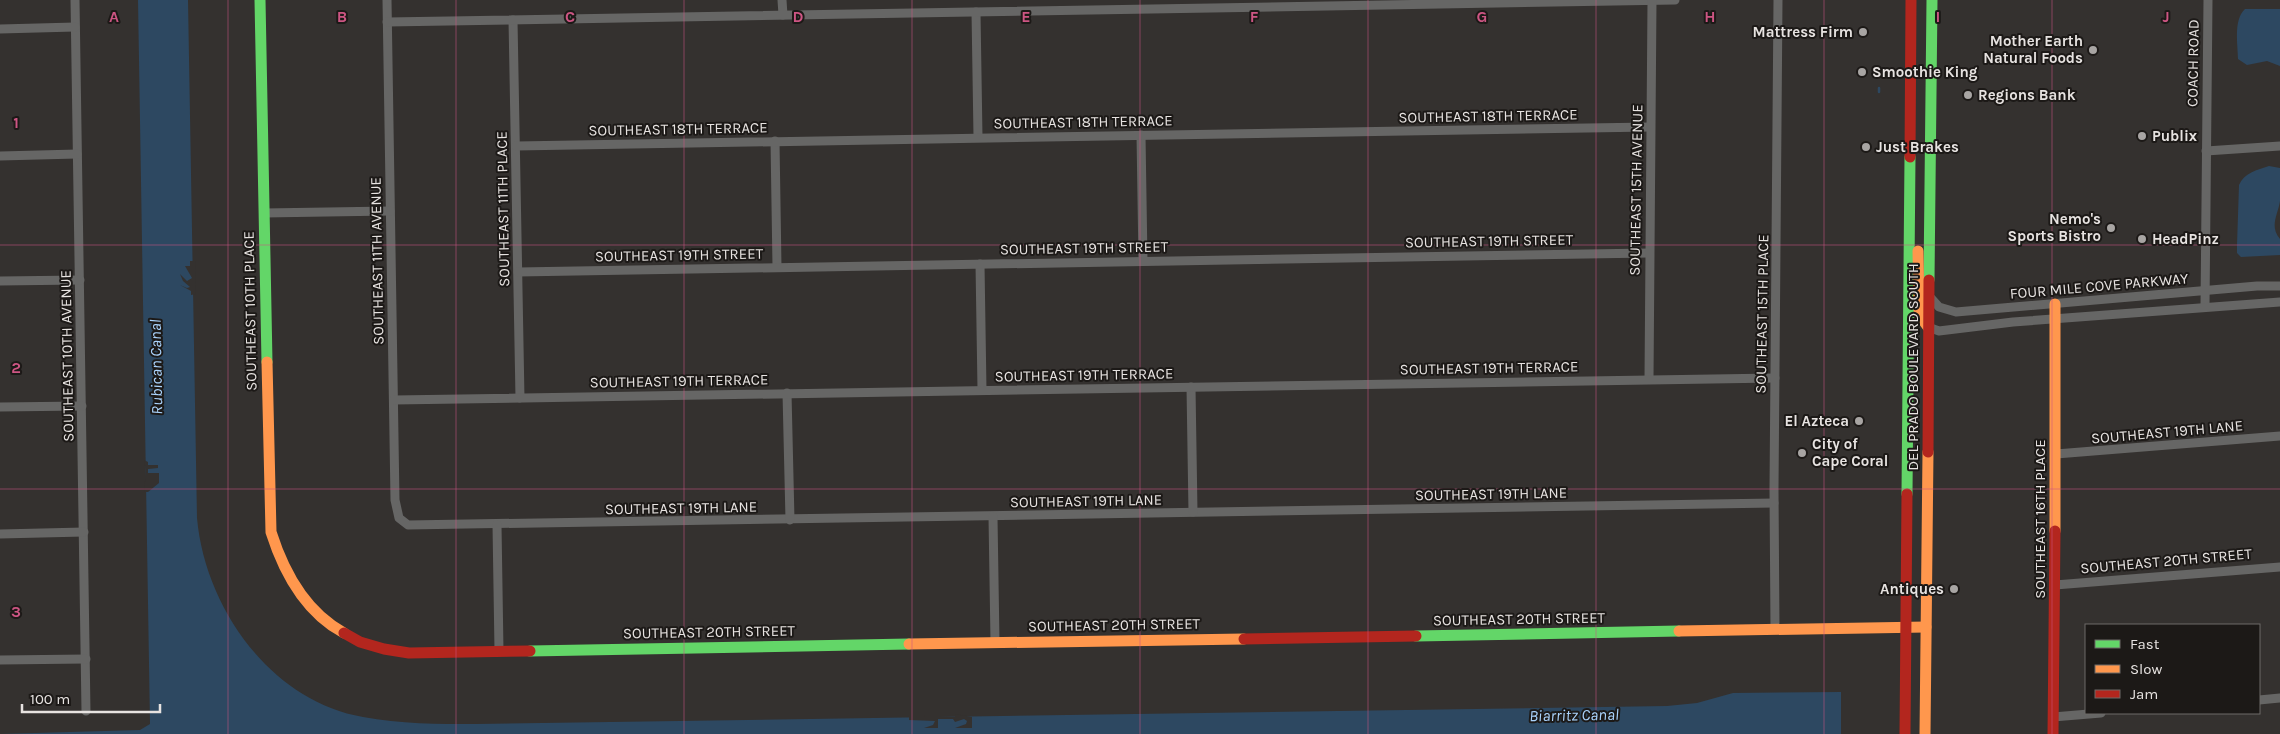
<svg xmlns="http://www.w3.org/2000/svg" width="2280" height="734" viewBox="0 0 2280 734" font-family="Karla,sans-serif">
<rect width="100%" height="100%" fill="#34312f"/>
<g fill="#2d4861">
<path d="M138 0H188L197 518C205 607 270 701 363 717 400 724 438 724 476 724L1667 706 1697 703 1733 693 1841 692V734H0L140 730 150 724Z"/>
<path d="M2245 9H2280V66L2267 61 2247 65 2238 59C2238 45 2233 20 2245 9Z"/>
<path d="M2269 166 2280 168C2280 179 2280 190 2280 201 2278 215 2269 226 2280 239V255L2241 257 2237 253V245L2239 185C2244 173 2257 170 2269 166Z"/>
</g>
<g fill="#34312f">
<path d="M190 261H195L196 294 191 295V291L180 285 187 288 190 287 183 281 180 274 187 281 192 278 185 266H190Z"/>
<path d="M144 460 148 462V465H158V468L148 469V473H159V483L148 492H144L146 471Z"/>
<path d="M955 714 972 717V728H955L966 724 967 721 964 719 955 722 953 719H938V728H924L933 725 935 721 909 720V717H916V715H924L925 717H955Z"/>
</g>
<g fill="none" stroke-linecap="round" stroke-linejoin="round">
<path stroke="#2d4861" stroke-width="2.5" d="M1879 88V92"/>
<g stroke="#666665" stroke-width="9">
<path d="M75 0 86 711"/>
<path d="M387 0 395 500 399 518 408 525 1774 503"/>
<path d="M782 0 783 15"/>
<path d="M976 12 978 137"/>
<path d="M513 20 520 398"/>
<path d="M387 22 1675 0"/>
<path d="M0 29 75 27"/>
<path d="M1141 135 1143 261"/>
<path d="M775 141 777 267"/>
<path d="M516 146 1650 127"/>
<path d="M2206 151 2280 146"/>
<path d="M0 156 77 154"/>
<path d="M264 213 390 211"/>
<path d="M980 264 982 390"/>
<path d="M518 272 1649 253"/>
<path d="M0 281 80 280"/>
<path d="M1930 297 1939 307 1956 312 2257 286H2280"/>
<path d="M2205 306 2208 0"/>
<path d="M1928 327 1939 331 2013 322 2280 302"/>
<path d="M1649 379 1652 1"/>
<path d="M1191 387 1193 512"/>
<path d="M787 393 790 520"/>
<path d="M394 400 1775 378"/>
<path d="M0 407 82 406"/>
<path d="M2056 454 2280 436"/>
<path d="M993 517 995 642"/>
<path d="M497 525 499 651"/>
<path d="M0 534 84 532"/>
<path d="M2055 585 2280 567"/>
<path d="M1775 629 1774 490 1778 0"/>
<path d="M0 660 86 659"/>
<path d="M2259 700 2280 698"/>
<path d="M2053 717 2101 713"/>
</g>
<g stroke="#63d668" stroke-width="11">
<path d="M260 0 267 362"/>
<path d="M1929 280 1932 0"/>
<path d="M1907 494 1910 157"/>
<path d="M1416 636 1679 631"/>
<path d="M530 651 909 644"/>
</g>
<g stroke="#ff974d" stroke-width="11">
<path d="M1918 251 1919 310 1920 316 1928 327"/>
<path d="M2055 304V531"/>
<path d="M267 362 271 532C284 573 305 612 344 633"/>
<path d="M1679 631 1926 627"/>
<path d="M909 644 1244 639"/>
<path d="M1925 734 1928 452"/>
</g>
<g stroke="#b3261e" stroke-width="11">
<path d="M1910 157 1911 0"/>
<path d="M1928 452 1929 280"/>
<path d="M344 633 360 642 384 649 409 653 530 651"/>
<path d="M1244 639 1416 636"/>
<path d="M1905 734 1907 494"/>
<path d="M2053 734 2055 531"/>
</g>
</g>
<path fill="none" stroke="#cd5583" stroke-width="1" stroke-opacity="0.55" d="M228 0V734M456 0V734M684 0V734M912 0V734M1140 0V734M1368 0V734M1596 0V734M1824 0V734M2052 0V734M0 245H2280M0 489H2280"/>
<g fill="#a8a5a3" stroke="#1c1917" stroke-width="2">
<circle cx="1863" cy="32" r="5"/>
<circle cx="2093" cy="50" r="5"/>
<circle cx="1862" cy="72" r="5"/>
<circle cx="1968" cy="95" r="5"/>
<circle cx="2142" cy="136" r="5"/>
<circle cx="1866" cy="147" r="5"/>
<circle cx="2111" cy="228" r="5"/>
<circle cx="2142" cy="239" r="5"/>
<circle cx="1859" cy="421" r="5"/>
<circle cx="1802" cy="453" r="5"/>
<circle cx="1954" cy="589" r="5"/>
</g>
<g text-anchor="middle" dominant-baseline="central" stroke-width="4" stroke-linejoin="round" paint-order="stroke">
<g font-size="15" font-weight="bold" fill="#e7e3e1" stroke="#1c1917" text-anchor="start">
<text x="1853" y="32" text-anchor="end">Mattress Firm</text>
<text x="2083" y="41" text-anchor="end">Mother Earth<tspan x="2083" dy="17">Natural Foods</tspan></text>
<text x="1872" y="72">Smoothie King</text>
<text x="1978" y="95">Regions Bank</text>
<text x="2152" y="136">Publix</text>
<text x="1876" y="147">Just Brakes</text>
<text x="2101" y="219" text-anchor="end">Nemo's<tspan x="2101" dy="17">Sports Bistro</tspan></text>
<text x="2152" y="239">HeadPinz</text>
<text x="1849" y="421" text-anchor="end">El Azteca</text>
<text x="1812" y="444">City of<tspan x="1812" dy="17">Cape Coral</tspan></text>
<text x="1944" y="589" text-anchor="end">Antiques</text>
</g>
<g font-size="15" fill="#e7e3e1" stroke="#1c1917">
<text transform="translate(2193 63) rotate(-89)">COACH ROAD</text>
<text transform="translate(1488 116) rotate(-1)">SOUTHEAST 18TH TERRACE</text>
<text transform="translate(1083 122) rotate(-1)">SOUTHEAST 18TH TERRACE</text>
<text transform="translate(678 129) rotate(-1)">SOUTHEAST 18TH TERRACE</text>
<text transform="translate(1636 190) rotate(-89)">SOUTHEAST 15TH AVENUE</text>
<text transform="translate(503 209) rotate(-91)">SOUTHEAST 11TH PLACE</text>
<text transform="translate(1489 241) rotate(-1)">SOUTHEAST 19TH STREET</text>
<text transform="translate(1084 248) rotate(-1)">SOUTHEAST 19TH STREET</text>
<text transform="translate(679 255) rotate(-1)">SOUTHEAST 19TH STREET</text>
<text transform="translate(377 261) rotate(-91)">SOUTHEAST 11TH AVENUE</text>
<text transform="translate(2099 286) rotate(-5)">FOUR MILE COVE PARKWAY</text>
<text transform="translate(250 311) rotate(-91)">SOUTHEAST 10TH PLACE</text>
<text transform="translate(1762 314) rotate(-89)">SOUTHEAST 15TH PLACE</text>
<text transform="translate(67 356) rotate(-91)">SOUTHEAST 10TH AVENUE</text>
<text transform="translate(1913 367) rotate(-90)">DEL PRADO BOULEVARD SOUTH</text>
<text transform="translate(1489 368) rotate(-1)">SOUTHEAST 19TH TERRACE</text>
<text transform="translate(1084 375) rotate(-1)">SOUTHEAST 19TH TERRACE</text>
<text transform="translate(679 381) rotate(-1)">SOUTHEAST 19TH TERRACE</text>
<text transform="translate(2167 432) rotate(-5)">SOUTHEAST 19TH LANE</text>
<text transform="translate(1491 494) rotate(-1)">SOUTHEAST 19TH LANE</text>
<text transform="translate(1086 501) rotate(-1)">SOUTHEAST 19TH LANE</text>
<text transform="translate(681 508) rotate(-1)">SOUTHEAST 19TH LANE</text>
<text transform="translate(2040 519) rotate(-90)">SOUTHEAST 16TH PLACE</text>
<text transform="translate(2166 561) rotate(-5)">SOUTHEAST 20TH STREET</text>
<text transform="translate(1519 619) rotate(-1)">SOUTHEAST 20TH STREET</text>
<text transform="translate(1114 625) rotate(-1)">SOUTHEAST 20TH STREET</text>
<text transform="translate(709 632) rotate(-1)">SOUTHEAST 20TH STREET</text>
</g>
<g font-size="16" font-style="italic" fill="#abd4fd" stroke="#1c1917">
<text transform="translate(156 367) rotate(-91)">Rubican Canal</text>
<text transform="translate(1574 715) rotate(-1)">Biarritz Canal</text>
</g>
</g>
<g font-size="16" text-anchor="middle" font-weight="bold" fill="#cd5583" stroke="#1c1917" stroke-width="4" stroke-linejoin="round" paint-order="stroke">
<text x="114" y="22">A</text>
<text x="342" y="22">B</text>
<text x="570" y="22">C</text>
<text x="798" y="22">D</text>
<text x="1026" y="22">E</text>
<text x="1254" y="22">F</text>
<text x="1482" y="22">G</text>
<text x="1710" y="22">H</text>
<text x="1938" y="22">I</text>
<text x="2166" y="22">J</text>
<text x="16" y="128">1</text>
<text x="16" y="373">2</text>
<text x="16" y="617">3</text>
</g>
<rect x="2085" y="624" width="175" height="90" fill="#1c1917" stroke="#6d6a68"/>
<rect x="2095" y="640" width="25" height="8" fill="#63d668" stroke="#6d6a68"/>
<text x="2130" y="649" font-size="15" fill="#e7e3e1">Fast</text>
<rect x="2095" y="665" width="25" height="8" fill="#ff974d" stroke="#6d6a68"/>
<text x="2130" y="674" font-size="15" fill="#e7e3e1">Slow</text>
<rect x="2095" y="690" width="25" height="8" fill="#b3261e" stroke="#6d6a68"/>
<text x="2130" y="699" font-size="15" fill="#e7e3e1">Jam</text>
<path d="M22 704v8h138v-8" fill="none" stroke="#e7e3e1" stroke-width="2.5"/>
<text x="30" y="704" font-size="15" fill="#e7e3e1" stroke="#1c1917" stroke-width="4" paint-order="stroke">100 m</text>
</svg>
